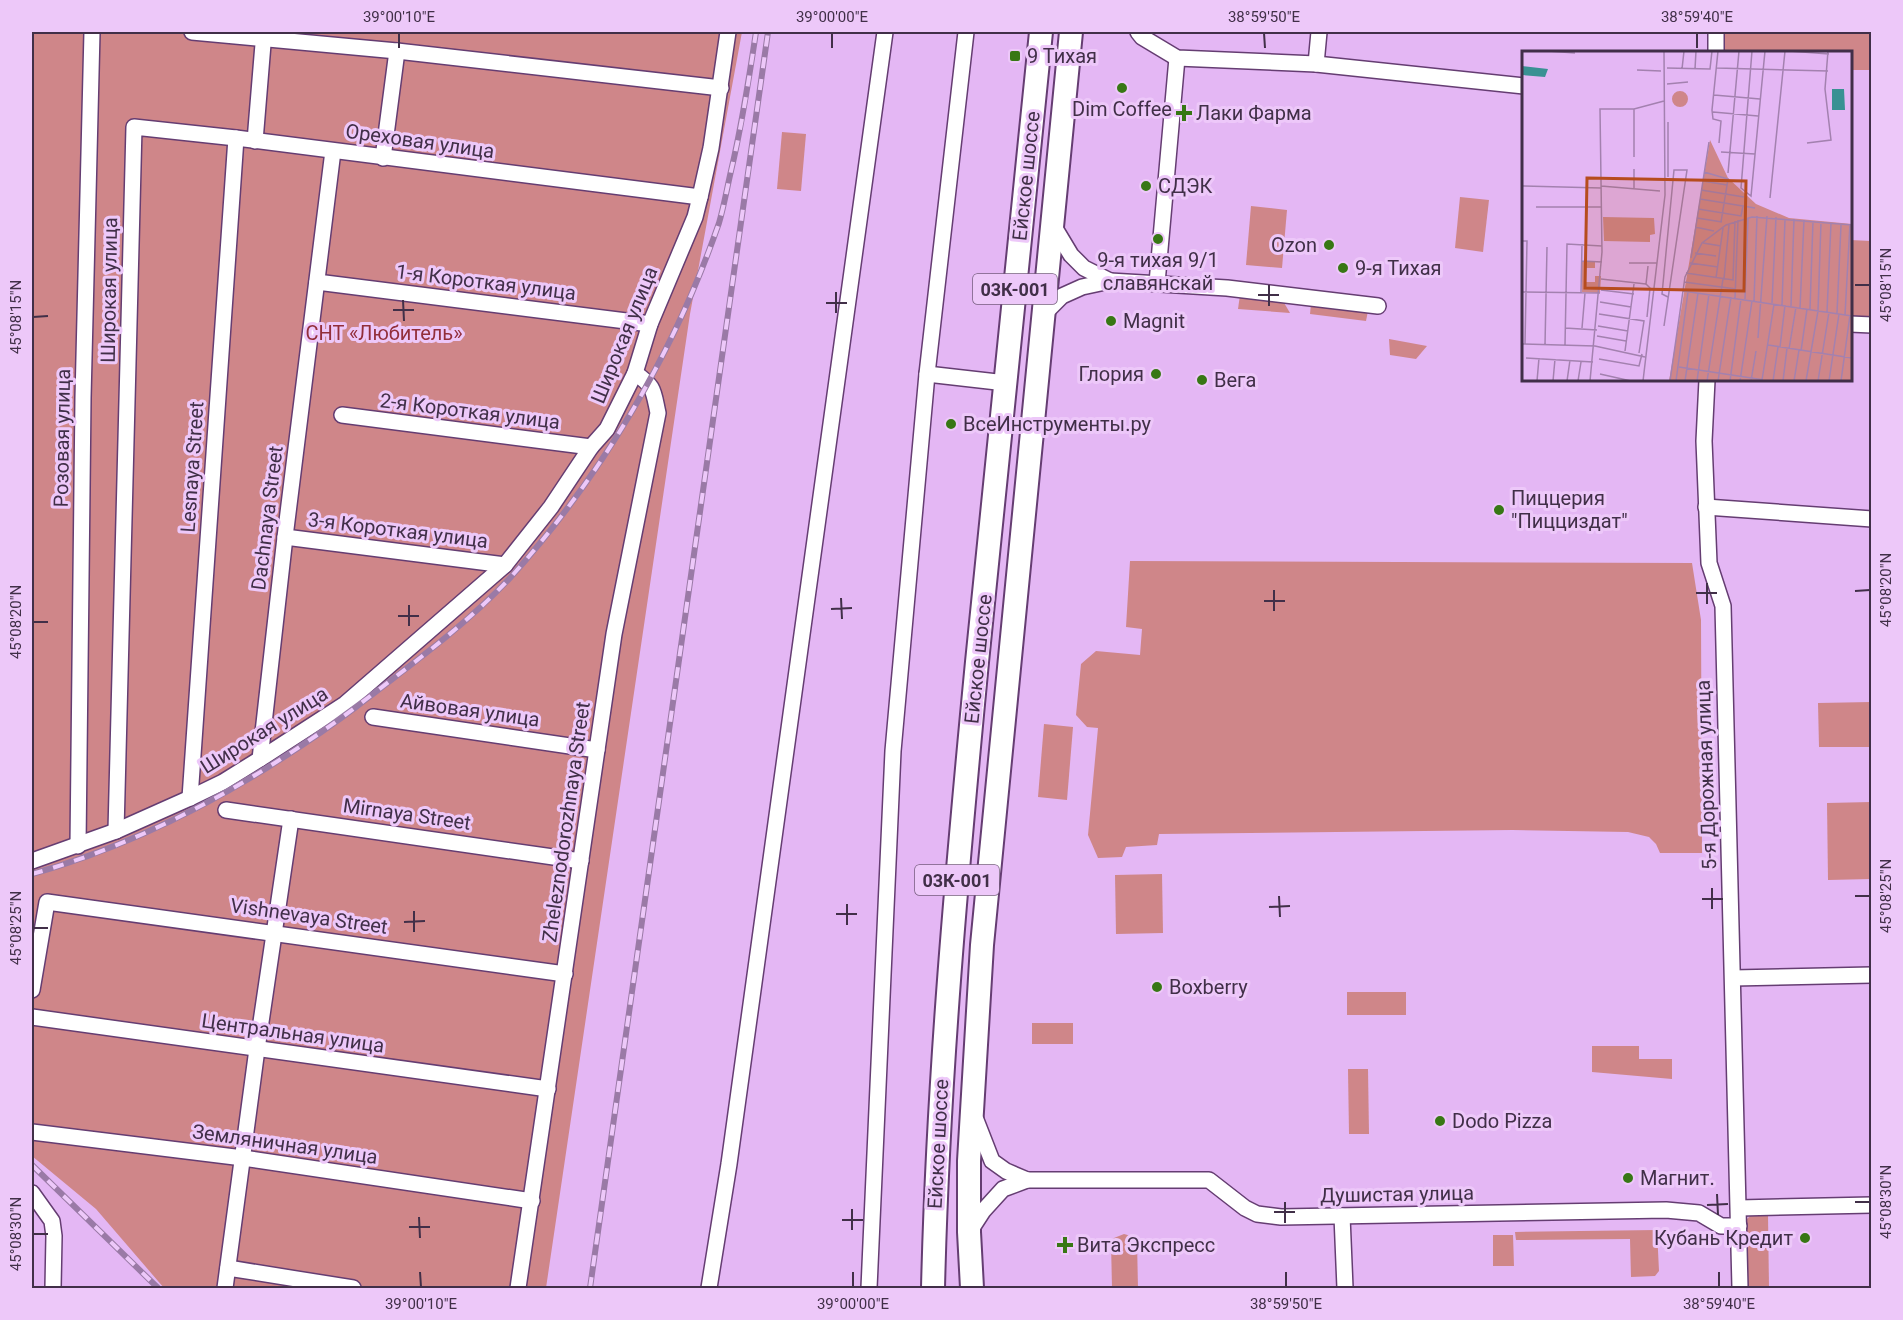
<svg xmlns="http://www.w3.org/2000/svg" width="1903" height="1320" viewBox="0 0 1903 1320" font-family="Roboto,sans-serif">
<rect width="100%" height="100%" fill="#e4b7f4"/>
<g fill="#cf8689">
<path d="M32 32H742L690 314 546 1288H164L96 1209 32 1156Z"/>
<path d="M1725 32H1871V70H1851L1850 52H1724Z"/>
<path d="M782 132 806 134 801 191 777 189Z"/>
<path d="M1460 197 1489 200 1483 252 1455 248Z"/>
<path d="M1251 206 1287 210 1282 268 1246 265Z"/>
<path d="M1850 240 1871 241V317H1851Z"/>
<path d="M1240 295 1283 301 1290 313 1238 309Z"/>
<path d="M1311 304 1368 311 1366 321 1310 314Z"/>
<path d="M1389 339 1427 346 1416 359 1390 355Z"/>
<path d="M1130 561 1692 563 1701 620 1702 853H1660L1656 844 1649 837 1628 832 1512 830 1159 834 1157 845 1126 847 1122 857 1098 858 1088 835 1098 728 1087 727 1076 715 1081 664 1096 651 1140 655 1142 629 1126 627Z"/>
<path d="M1871 702V747H1819L1818 703Z"/>
<path d="M1044 724 1073 727 1067 800 1038 797Z"/>
<path d="M1871 802V879L1828 880 1827 803Z"/>
<path d="M1162 874 1163 933 1116 934 1115 875Z"/>
<rect x="1347" y="992" width="59" height="23"/>
<rect x="1032" y="1023" width="41" height="21"/>
<path d="M1592 1046H1639V1059H1672V1079L1592 1072Z"/>
<path d="M1348 1069H1368L1369 1134H1349Z"/>
<path d="M1752 1214 1768 1215 1769 1288H1745V1221Z"/>
<path d="M1657 1230 1659 1271 1655 1276 1631 1277 1630 1239 1516 1240 1515 1232Z"/>
<path d="M1124 1234 1131 1236 1137 1241 1138 1288H1112L1111 1242 1114 1238Z"/>
<path d="M1493 1235H1513L1514 1266H1493Z"/>
</g>
<g fill="none" stroke-linecap="round" stroke-linejoin="round">
<defs>
<g id="street">
<path d="M192 32 397 51 721 88"/>
<path d="M1138 32 1142 37 1177 58 1316 64 1524 86"/>
<path d="M1716 52V32"/>
<path d="M1316 64 1319 32"/>
<path d="M255 141 264 32"/>
<path d="M383 158 397 51"/>
<path d="M1053 225 1071 255 1084 268 1110 281"/>
<path d="M317 282 650 324"/>
<path d="M1157 283 1177 58"/>
<path d="M1044 314 1062 296 1082 287 1110 281 1227 288 1378 306"/>
<path d="M1850 324 1872 325"/>
<path d="M927 374 1006 383"/>
<path d="M1707 380 1704 441 1709 563 1723 606 1740 1288"/>
<path d="M342 415 591 447"/>
<path d="M1706 507 1872 519"/>
<path d="M285 537 505 565"/>
<path d="M373 717 597 750"/>
<path d="M260 759 285 537 333 151"/>
<path d="M190 798 236 138"/>
<path d="M226 810 581 861"/>
<path d="M116 831 134 127 236 138 700 197"/>
<path d="M78 846 83 398 92 32"/>
<path d="M32 861 116 831 190 798 223 782 260 759 345 704 505 565 551 507 591 447 607 429 635 373 650 324 695 217 700 197 711 148 728 32"/>
<path d="M1733 978 1872 975"/>
<path d="M32 990 47 902 565 974"/>
<path d="M32 1017 548 1089"/>
<path d="M976 1120 992 1161 1006 1171 1027 1180"/>
<path d="M32 1132 243 1158 532 1201"/>
<path d="M32 1193 52 1221 54 1236 53 1288"/>
<path d="M1739 1208 1872 1205"/>
<path d="M1342 1216 1345 1288"/>
<path d="M970 1231 983 1211 1003 1189 1027 1180H1209L1245 1208 1257 1214 1281 1217 1666 1210 1699 1213 1721 1226H1739"/>
<path d="M228 1268 353 1288"/>
<path d="M225 1288 257 1049 291 819"/>
<path d="M518 1288 614 634 658 413C653 390 655 387 635 373"/>
<path d="M709 1288 729 1164 885 32"/>
<path d="M869 1288 893 751 927 374 966 32"/>
</g>
<g id="primary">
<path d="M933 1288C938 1079 957 871 977 662 998 452 1019 242 1041 32"/>
<path d="M972 1288 969 1232V1161L982 945 1071 32"/>
</g>
</defs>
<use href="#street" stroke="#653d72" stroke-width="18"/>
<use href="#primary" stroke="#653d72" stroke-width="26"/>
<use href="#street" stroke="#fff" stroke-width="15"/>
<use href="#primary" stroke="#fff" stroke-width="22"/>
<defs>
<g id="rail">
<path d="M32 874C150 841 258 780 356 707 409 666 464 627 510 578 602 476 674 353 719 223 724 206 727 188 731 171 742 125 749 79 756 32"/>
<path d="M32 1165 158 1288"/>
<path d="M590 1288 768 32"/>
</g>
</defs>
<use href="#rail" stroke="#9a7aa6" stroke-width="6"/>
<use href="#rail" stroke="#edc8f9" stroke-width="4" stroke-dasharray="11" stroke-linecap="butt"/>
</g>
<path fill="none" stroke="#412f48" stroke-width="2" d="M399 33V48M832 33V48M1264 33 1265 48M1697 33V48M1269 285V306M1855 285H1870M836 292V313M1258 295H1279M403 300 404 321M826 303H847M393 310H414M33 317 48 316M1707 583V604M1274 590V611M1855 591 1870 590M1696 593H1717M841 598 842 619M1264 601H1285M409 605V626M831 609 852 608M398 616H419M33 622H48M1712 888V909M1279 896 1280 917M1855 896H1870M1702 899H1723M847 904V925M1269 907 1290 906M414 911V932M836 914H857M404 922 425 921M33 928H48M1717 1194 1718 1215M1285 1202V1223M1855 1202H1870M1707 1205 1728 1204M852 1209V1230M1274 1212H1295M419 1217 420 1238M842 1220H863M409 1227H430M33 1234H48M420 1272 421 1287M853 1272V1287M1286 1272V1287M1719 1272V1287"/>
<g fill="#377714" stroke="#edc8f9" stroke-width="2">
<rect x="1009" y="50" width="12" height="12" rx="3"/>
<circle cx="1122" cy="88" r="6"/>
<path d="M1181 104h6v6h6v6h-6v6h-6v-6h-6v-6h6z"/>
<circle cx="1146" cy="186" r="6"/>
<circle cx="1158" cy="239" r="6"/>
<circle cx="1329" cy="245" r="6"/>
<circle cx="1343" cy="268" r="6"/>
<circle cx="1111" cy="321" r="6"/>
<circle cx="1156" cy="374" r="6"/>
<circle cx="1202" cy="380" r="6"/>
<circle cx="951" cy="424" r="6"/>
<circle cx="1499" cy="510" r="6"/>
<circle cx="1157" cy="987" r="6"/>
<circle cx="1440" cy="1121" r="6"/>
<circle cx="1628" cy="1178" r="6"/>
<circle cx="1805" cy="1238" r="6"/>
<path d="M1062 1236h6v6h6v6h-6v6h-6v-6h-6v-6h6z"/>
</g>
<g text-anchor="middle" dominant-baseline="central" stroke-width="6" stroke-linejoin="round" paint-order="stroke">
<g fill="#edc8f9" stroke="#755d7d" stroke-width="1.5">
<rect x="973" y="274" width="84" height="30" rx="4.5"/>
<rect x="915" y="865" width="84" height="30" rx="4.5"/>
</g>
<g font-size="18" font-weight="bold" fill="#412f48">
<text x="1015" y="289">03К-001</text>
<text x="957" y="880">03К-001</text>
</g>
<g font-size="20" fill="#412f48" stroke="#edc8f9" text-anchor="start">
<text x="1027" y="56">9 Тихая</text>
<text x="1122" y="109" text-anchor="middle">Dim Coffee</text>
<text x="1196" y="113">Лаки Фарма</text>
<text x="1158" y="186">СДЭК</text>
<text x="1317" y="245" text-anchor="end">Ozon</text>
<text x="1158" y="260" text-anchor="middle">9-я тихая 9/1<tspan x="1158" dy="23">славянскай</tspan></text>
<text x="1355" y="268">9-я Тихая</text>
<text x="1123" y="321">Magnit</text>
<text x="1144" y="374" text-anchor="end">Глория</text>
<text x="1214" y="380">Вега</text>
<text x="963" y="424">ВсеИнструменты.ру</text>
<text x="1511" y="498">Пиццерия<tspan x="1511" dy="23">"Пицциздат"</tspan></text>
<text x="1169" y="987">Boxberry</text>
<text x="1452" y="1121">Dodo Pizza</text>
<text x="1640" y="1178">Магнит.</text>
<text x="1793" y="1238" text-anchor="end">Кубань Кредит</text>
<text x="1077" y="1245">Вита Экспресс</text>
</g>
<g font-size="20" fill="#412f48" stroke="#edc8f9">
<text transform="translate(420 141) rotate(8)">Ореховая улица</text>
<text transform="translate(1026 176) rotate(-84)">Ейское шоссе</text>
<text transform="translate(486 282) rotate(7)">1-я Короткая улица</text>
<text transform="translate(109 290) rotate(-89)">Широкая улица</text>
<text transform="translate(624 335) rotate(-68)">Широкая улица</text>
<text transform="translate(470 411) rotate(7)">2-я Короткая улица</text>
<text transform="translate(62 438) rotate(-89)">Розовая улица</text>
<text transform="translate(192 467) rotate(-86)">Lesnaya Street</text>
<text transform="translate(267 518) rotate(-83)">Dachnaya Street</text>
<text transform="translate(398 530) rotate(7)">3-я Короткая улица</text>
<text transform="translate(978 659) rotate(-84)">Ейское шоссе</text>
<text transform="translate(470 710) rotate(8)">Айвовая улица</text>
<text transform="translate(264 730) rotate(-32)">Широкая улица</text>
<text transform="translate(1706 775) rotate(-92)">5-я Дорожная улица</text>
<text transform="translate(407 814) rotate(8)">Mirnaya Street</text>
<text transform="translate(566 822) rotate(-82)">Zheleznodorozhnaya Street</text>
<text transform="translate(309 916) rotate(8)">Vishnevaya Street</text>
<text transform="translate(293 1033) rotate(8)">Центральная улица</text>
<text transform="translate(285 1144) rotate(8)">Земляничная улица</text>
<text transform="translate(938 1144) rotate(-87)">Ейское шоссе</text>
<text transform="translate(1397 1194) rotate(-1)">Душистая улица</text>
</g>
<g font-size="20" fill="#922e3a" stroke="#edc8f9">
<text x="384" y="333">СНТ «Любитель»</text>
</g>
</g>
<g transform="translate(1522 51)">
<rect width="330" height="330" fill="#e4b7f4"/>
<path d="M150 48a8 8 0 1 1 16 0a8 8 0 1 1-16 0ZM188 89 206 127 234 153 267 167 330 173V330H147ZM81 166 132 167 133 183 128 184V191L82 190ZM60 210 73 211V217H63L62 231H73V225H79L78 242 60 241Z" fill="#cf8689"/>
<path d="M0 15 26 18 23 26 0 24ZM310 38H322L323 59H310Z" fill="#399193"/>
<path fill="none" stroke="#a381af" stroke-width="1.5" d="M26 0 53 2M196 0 190 59 191 68 199 70 197 92M230 0 219 137 229 145 243 0M267 0 307 3M145 17 188 18 190 0M195 17 306 20M160 18 162 0M173 18 174 0M115 19 139 20M145 33 166 31M192 44 238 48M191 61 236 65M146 71V126M285 92 309 89 303 38 306 0M199 101 233 103M112 106V58M182 121 206 128 199 171M206 122 217 0M181 130 205 134M0 135 79 137M79 135 138 140M112 137V118M179 139 222 146M248 147 263 0M178 148 233 157M14 156H79M176 158 219 165 221 155M175 167 200 171M173 176 192 180M0 190H5L3 293M181 192 199 195M173 202 194 205M169 207 187 91M60 210 80 211M107 212H135M168 212 196 216M164 222 211 229 213 170M194 227 201 177M79 228 124 233M202 228 207 174M162 231 214 238M124 233 128 237 125 266M124 233 126 215M79 239 112 243M161 240 330 265M0 241 78 242M59 242 60 193M213 247 216 169M223 248 226 167M232 250 235 165M78 251 109 256M250 252 254 166M260 254 263 168M269 255 272 168M278 257 282 169M288 258 291 170M305 261 309 172M315 262 319 174M77 263 122 270 117 302M323 264 328 173M76 275 106 280M142 275 165 119H152L140 243 146 246M43 277 75 279M60 277 63 242M75 285 104 290M236 287 245 165M0 293 73 295 123 306M23 294 25 196M43 294 45 193 80 195M246 294 330 307M258 296 263 254M267 298 274 256M103 300 112 233M279 300 285 258M4 307 71 311M77 308 117 315 120 303M157 316 249 330M78 323 109 330M240 329 252 253M15 330 17 307M31 330 33 308M45 330 48 309M56 330 59 311M68 330 80 201 78 58H112L142 50M121 330 143 144 142 0M148 330 163 226 180 192 204 174 230 166 330 174M154 330 166 241M163 330 176 242M175 330 187 243M185 330 201 228M196 330 209 246M208 330 219 248M218 330 230 250M229 330 234 300M251 330 256 296M261 330 265 297M272 330 277 299M284 330 296 260 299 171M296 330 307 261M307 330 317 263M319 330 328 264"/>
<path fill="#b64c1e" fill-opacity="0.15" stroke="#b64c1e" stroke-width="3" d="M65 127 224 130 222 240 63 237Z"/>
<rect width="330" height="330" fill="none" stroke="#412f48" stroke-width="3"/>
</g>
<rect width="1903" height="1320" fill="none" stroke="#edc8f9" stroke-width="66"/>
<rect x="33" y="33" width="1837" height="1254" fill="none" stroke="#412f48" stroke-width="2"/>
<g font-size="15" text-anchor="middle" fill="#412f48">
<text x="399" y="22">39°00'10"E</text>
<text x="832" y="22">39°00'00"E</text>
<text x="1264" y="22">38°59'50"E</text>
<text x="1697" y="22">38°59'40"E</text>
<text transform="translate(1886 285) rotate(-90)" y="5">45°08'15"N</text>
<text transform="translate(16 317) rotate(-90)" y="5">45°08'15"N</text>
<text transform="translate(1886 590) rotate(-90)" y="5">45°08'20"N</text>
<text transform="translate(16 622) rotate(-90)" y="5">45°08'20"N</text>
<text transform="translate(1886 896) rotate(-90)" y="5">45°08'25"N</text>
<text transform="translate(16 928) rotate(-90)" y="5">45°08'25"N</text>
<text transform="translate(1886 1202) rotate(-90)" y="5">45°08'30"N</text>
<text transform="translate(16 1234) rotate(-90)" y="5">45°08'30"N</text>
<text x="421" y="1309">39°00'10"E</text>
<text x="853" y="1309">39°00'00"E</text>
<text x="1286" y="1309">38°59'50"E</text>
<text x="1719" y="1309">38°59'40"E</text>
</g>
</svg>
